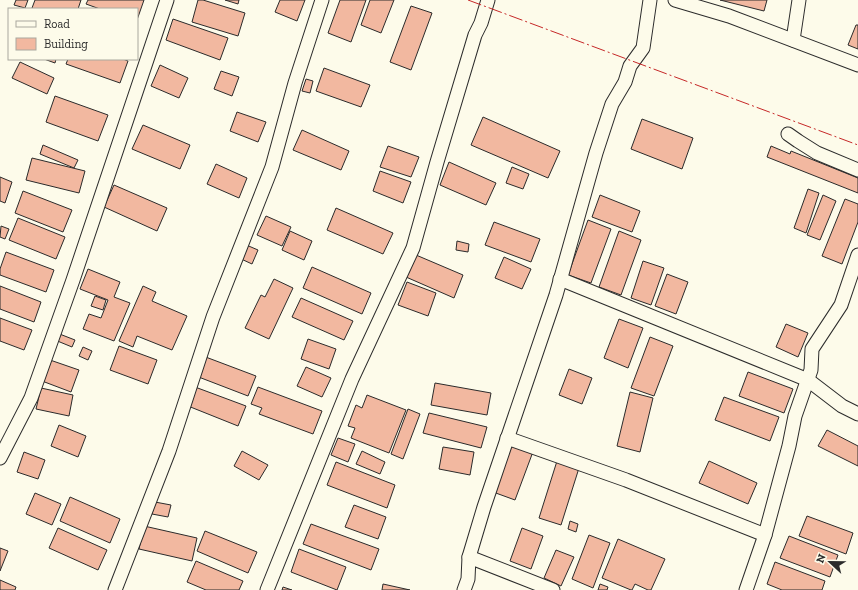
<svg xmlns="http://www.w3.org/2000/svg" width="858" height="590" viewBox="0 0 858 590" font-family="'Zilla Slab',serif">
<rect width="100%" height="100%" fill="#fdfbea"/>
<g fill="#f2b8a0" stroke="#2b2b2b">
<path d="M16 0H28L25 8 14 5Z"/>
<path d="M35 0H81L78 9H35L32 8Z"/>
<path d="M88 0H144L137 20V9H100L86 4Z"/>
<path d="M198 0H203L245 13 238 36 192 22Z"/>
<path d="M225 0H239L238 4Z"/>
<path d="M280 0H305L297 21 275 12Z"/>
<path d="M340 0H366L351 42 328 33Z"/>
<path d="M370 0H394L381 33 361 25Z"/>
<path d="M720 0H767L764 11Z"/>
<path d="M411 6 432 13 411 70 390 62Z"/>
<path d="M173 19 228 38 220 60 166 40Z"/>
<path d="M856 25H858V49L848 45Z"/>
<path d="M44 59H56L55 63Z"/>
<path d="M68 59H123L128 61 120 83 66 64Z"/>
<path d="M20 62 54 78 47 94 12 78Z"/>
<path d="M160 65 188 78 179 98 151 86Z"/>
<path d="M324 68 370 85 361 107 316 91Z"/>
<path d="M221 71 239 77 232 96 214 89Z"/>
<path d="M306 79 313 81 310 93 302 91Z"/>
<path d="M55 96 108 115 98 141 46 122Z"/>
<path d="M237 112 266 122 258 142 230 131Z"/>
<path d="M483 117 560 151 548 178 471 145Z"/>
<path d="M642 119 693 138 682 169 631 149Z"/>
<path d="M143 125 190 145 180 169 132 149Z"/>
<path d="M302 130 349 151 341 170 293 150Z"/>
<path d="M43 145 78 160 74 168 40 154Z"/>
<path d="M388 146 419 157 411 177 380 167Z"/>
<path d="M771 146 790 154 791 151 858 178V193L767 157Z"/>
<path d="M32 158 85 171 79 193 26 180Z"/>
<path d="M449 162 496 183 486 205 440 185Z"/>
<path d="M216 164 247 178 239 198 207 184Z"/>
<path d="M512 167 529 174 523 189 506 183Z"/>
<path d="M380 171 411 182 403 203 373 191Z"/>
<path d="M0 177 12 182 5 203 0 201Z"/>
<path d="M114 185 167 208 157 231 104 207Z"/>
<path d="M808 189 819 193 806 233 794 228Z"/>
<path d="M23 191 72 210 63 232 15 213Z"/>
<path d="M600 195 640 211 632 232 592 217Z"/>
<path d="M823 195 836 201 820 240 807 235Z"/>
<path d="M845 199 858 204V222L842 264 822 256Z"/>
<path d="M336 208 393 233 383 254 327 230Z"/>
<path d="M266 216 291 227 282 246 257 235Z"/>
<path d="M18 218 65 237 56 259 9 240Z"/>
<path d="M588 220 611 229 591 283 568 275Z"/>
<path d="M494 222 540 239 531 262 485 245Z"/>
<path d="M1 226 9 229 5 239 0 237Z"/>
<path d="M290 231 312 241 304 260 282 250Z"/>
<path d="M619 231 641 240 621 295 599 287Z"/>
<path d="M457 241 469 244 468 252 456 250Z"/>
<path d="M244 244 258 250 252 264 239 258Z"/>
<path d="M6 252 54 270 46 292 0 275V269Z"/>
<path d="M416 255 463 275 454 298 406 277Z"/>
<path d="M504 257 531 269 522 289 495 278Z"/>
<path d="M643 261 664 268 651 305 631 298Z"/>
<path d="M312 267 371 293 362 314 303 288Z"/>
<path d="M88 269 120 282 114 297 130 303 114 341 83 329 89 314 101 318 108 300 80 289Z"/>
<path d="M667 274 688 282 676 314 655 306Z"/>
<path d="M274 279 293 288 269 339 245 328 261 295 265 297Z"/>
<path d="M407 282 436 293 428 316 398 305Z"/>
<path d="M0 286 41 302 34 322 0 309Z"/>
<path d="M143 286 156 292 152 301 187 316 172 350 137 336 133 347 119 341Z"/>
<path d="M95 296 106 300 103 310 91 306Z"/>
<path d="M301 298 353 321 344 340 292 317Z"/>
<path d="M0 318 32 330 24 350 0 341Z"/>
<path d="M619 319 643 328 628 368 604 358Z"/>
<path d="M786 324 808 333 798 357 776 347Z"/>
<path d="M57 333 75 340 72 347 55 340Z"/>
<path d="M650 337 673 346 654 396 631 388Z"/>
<path d="M308 339 336 349 329 369 301 359Z"/>
<path d="M119 346 157 360 148 384 110 370Z"/>
<path d="M83 347 92 351 88 360 79 356Z"/>
<path d="M203 356 256 376 248 396 196 376Z"/>
<path d="M50 360 79 370 71 392 42 381Z"/>
<path d="M306 367 331 378 322 397 297 386Z"/>
<path d="M569 369 592 378 582 404 559 395Z"/>
<path d="M748 372 793 389 784 413 739 396Z"/>
<path d="M435 383 491 393 487 415 431 405Z"/>
<path d="M195 387 246 406 238 426 188 406Z"/>
<path d="M258 387 322 411 313 434 259 414 262 408 251 404Z"/>
<path d="M41 388 73 395 69 416 36 409Z"/>
<path d="M630 392 653 398 640 452 617 446Z"/>
<path d="M367 395 406 410 389 453 351 438 355 428 348 426 356 405 362 408Z"/>
<path d="M724 397 779 417 770 441 715 420Z"/>
<path d="M408 409 420 414 403 459 391 454Z"/>
<path d="M429 413 487 427 481 448 423 433Z"/>
<path d="M59 425 86 436 78 457 51 446Z"/>
<path d="M827 430 858 446V466L818 446Z"/>
<path d="M338 438 355 444 348 462 331 455Z"/>
<path d="M512 441 534 449 515 500 493 492Z"/>
<path d="M443 447 474 452 470 475 439 469Z"/>
<path d="M242 451 268 465 259 480 234 466Z"/>
<path d="M362 451 385 462 380 474 356 464Z"/>
<path d="M24 452 45 460 38 479 17 472Z"/>
<path d="M557 461 579 468 561 525 539 518Z"/>
<path d="M709 461 757 483 748 504 699 483Z"/>
<path d="M336 462 395 485 387 508 327 485Z"/>
<path d="M35 493 61 504 52 525 26 514Z"/>
<path d="M70 497 120 519 110 543 60 521Z"/>
<path d="M155 502 171 505 168 517 152 514Z"/>
<path d="M354 505 386 517 378 539 345 527Z"/>
<path d="M807 516 853 533 846 554 799 536Z"/>
<path d="M570 521 578 524 576 532 568 529Z"/>
<path d="M311 524 379 549 371 570 303 544Z"/>
<path d="M144 526 197 538 192 561 139 549Z"/>
<path d="M58 528 107 550 98 570 49 548Z"/>
<path d="M522 528 543 536 531 569 510 561Z"/>
<path d="M205 531 257 552 248 573 197 551Z"/>
<path d="M589 535 610 543 593 588 572 579Z"/>
<path d="M789 536 838 555 830 577 780 558Z"/>
<path d="M618 539 665 559 651 590H648L635 584 632 590H631L602 578Z"/>
<path d="M0 548 8 551 0 571Z"/>
<path d="M299 549 346 567 337 590 291 572Z"/>
<path d="M556 550 574 557 561 586 544 578Z"/>
<path d="M196 561 243 581 239 590H206L187 582Z"/>
<path d="M775 562 825 581 822 590H782L767 584Z"/>
<path d="M0 580 16 587 15 590H0Z"/>
<path d="M383 584 410 590H382Z"/>
<path d="M600 584 608 587 607 590H598Z"/>
<path d="M283 587 292 590H282Z"/>
</g>
<g fill="none" stroke-linecap="round" stroke-linejoin="round">
<defs>
<g id="street">
<path d="M675 0 729 16 858 65"/>
<path d="M793 40 799 0"/>
<path d="M788 134 798 141 817 153 858 170"/>
<path d="M560 279 808 380 842 406 858 414"/>
<path d="M507 438 626 480 765 535"/>
<path d="M0 458 31 398 73 280 167 0"/>
<path d="M469 557 553 590"/>
<path d="M115 590 169 451 213 317 272 167 295 83 322 0"/>
<path d="M267 590 352 379 413 248 437 162 475 35 481 23 488 0"/>
<path d="M464 590 468 579 469 557 484 507 556 295 596 153 612 104 625 82 630 66 643 48 650 0"/>
<path d="M746 590 765 535 789 446 795 416 811 370 812 349 841 305 858 255"/>
</g>
</defs>
<use href="#street" stroke="#2b2b2b" stroke-width="15"/>
<use href="#street" stroke="#fdfbea" stroke-width="13"/>
<path stroke="#c62828" stroke-width="1" stroke-dasharray="14 3 2 3" stroke-linecap="butt" d="M468 0 858 145"/>
</g>
<rect x="8" y="8" width="130" height="52" fill="#fdfbea" stroke="#a9a89e"/>
<rect x="16" y="21" width="20" height="6" fill="#fdfbea" stroke="#a9a89e"/>
<text x="44" y="28" font-size="12" fill="#2b2b2b">Road</text>
<rect x="16" y="38" width="20" height="12" fill="#f2b8a0" stroke="#a9a89e"/>
<text x="44" y="48" font-size="12" fill="#2b2b2b">Building</text>
<g transform="translate(830 562) rotate(292)" stroke="#fdfbea" stroke-width="3" paint-order="stroke">
<path d="M0-3L7 15L0 10L-7 15Z" fill="#2b2b2b"/>
<text y="-6" font-size="11" font-weight="bold" text-anchor="middle" fill="#2b2b2b">N</text>
</g>
</svg>
